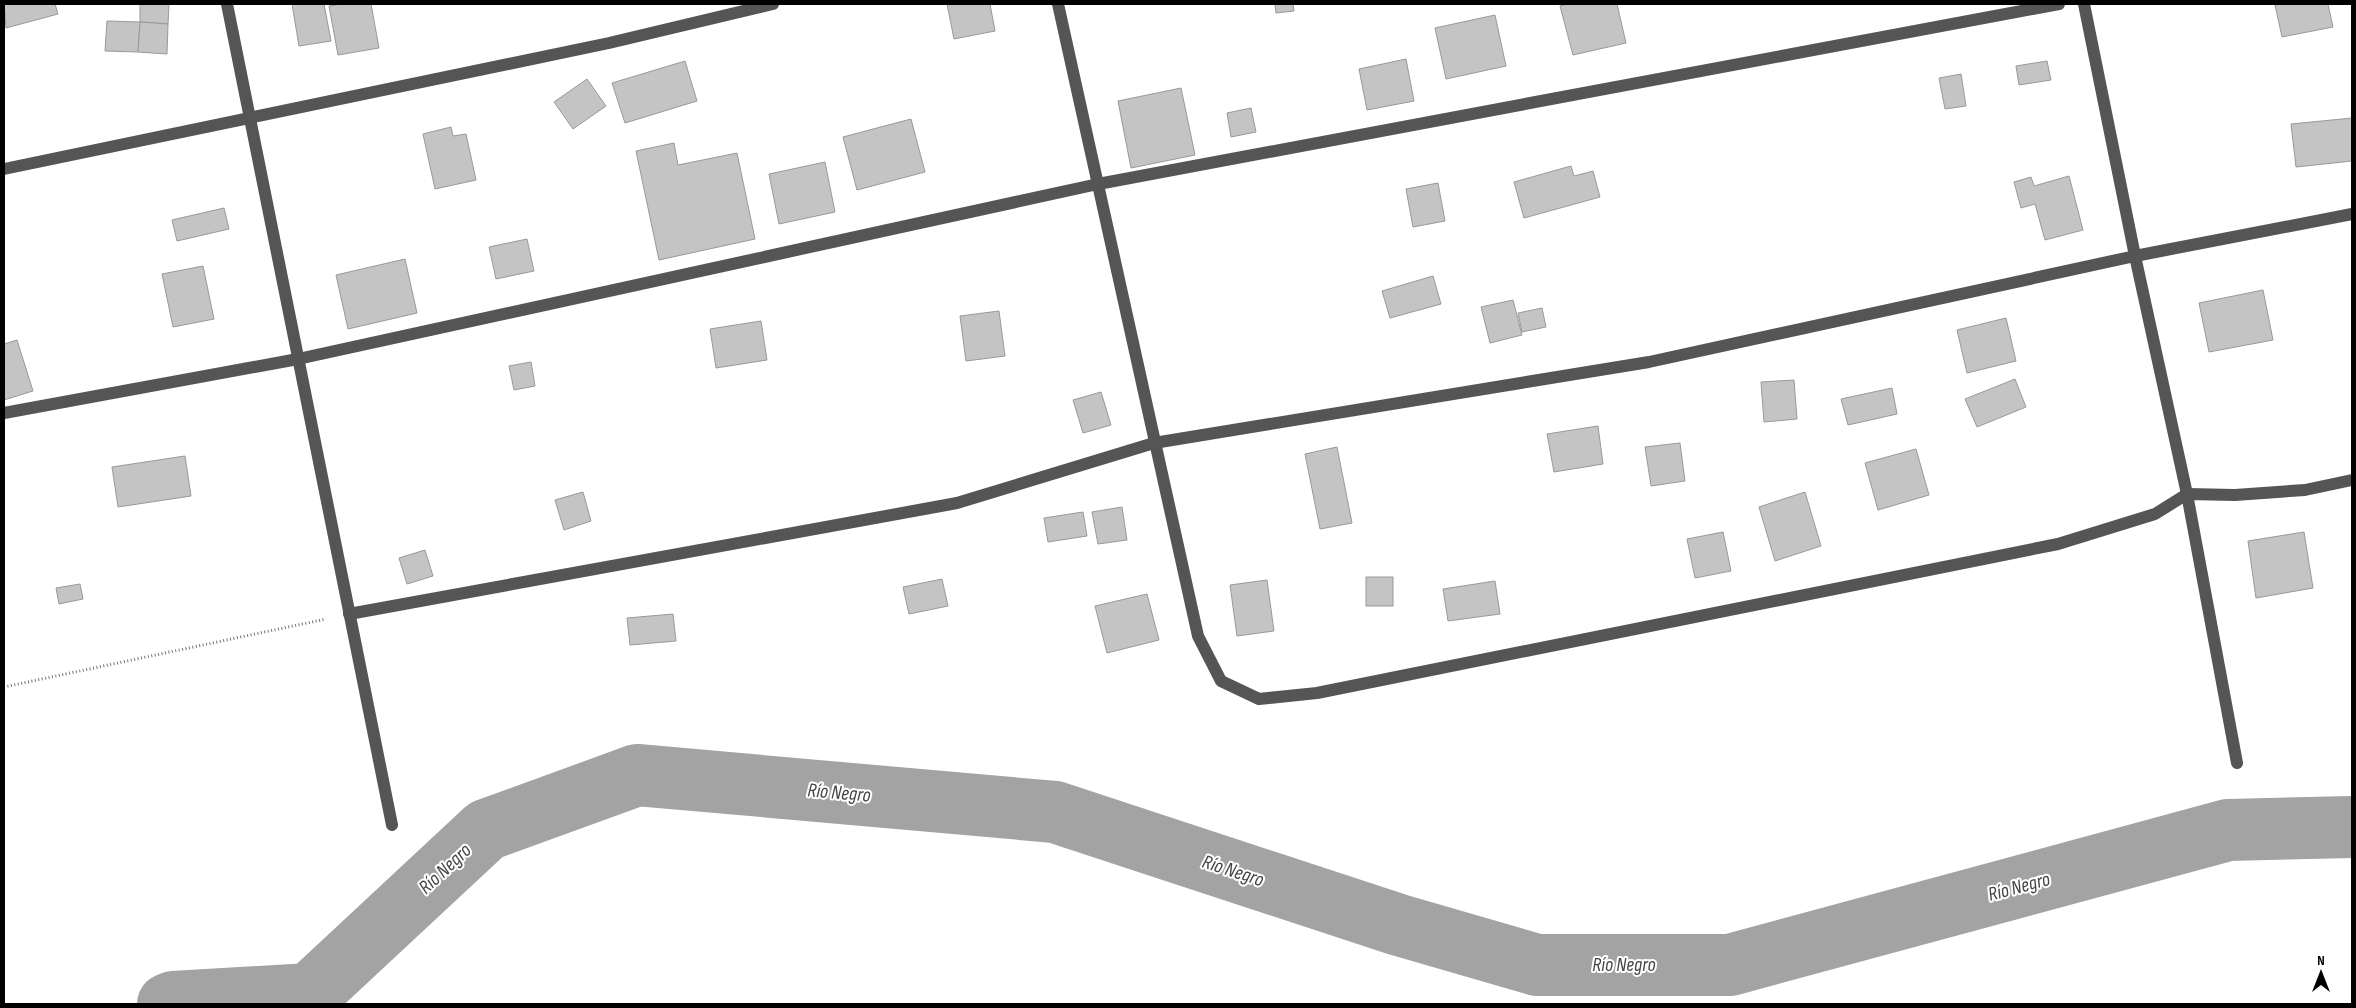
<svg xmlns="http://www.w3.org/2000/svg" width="2356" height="1008" viewBox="0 0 2356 1008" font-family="'Sofia Sans Condensed',sans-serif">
<rect width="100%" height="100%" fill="#fff"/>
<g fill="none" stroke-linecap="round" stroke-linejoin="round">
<path stroke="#a3a3a3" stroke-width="62" d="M168 1004 173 1002 310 994 486 830 637 775 1055 812 1399 925 1537 965H1730L2228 830 2352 827"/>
</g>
<g fill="#c4c4c4" stroke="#999">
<path d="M4 4H55L58 14 6 28Z"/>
<path d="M140 4H169L168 24 140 22Z"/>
<path d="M292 4H324L331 41 299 46Z"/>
<path d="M342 4H371L379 48 338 55 329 6Z"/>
<path d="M947 4H990L995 31 954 39Z"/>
<path d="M1275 4H1293L1294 11 1276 13Z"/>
<path d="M1568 4H1617L1626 43 1573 55 1560 6Z"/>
<path d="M2282 4H2328L2333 27 2282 37 2275 5Z"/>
<path d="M1495 15 1506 66 1446 79 1435 28Z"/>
<path d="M107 21 140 22 138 52 105 51Z"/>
<path d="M140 22 168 24 167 54 138 52Z"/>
<path d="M1406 59 1414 101 1367 110 1359 69Z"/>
<path d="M685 61 697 101 625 123 612 83Z"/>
<path d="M2047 61 2051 80 2019 85 2016 66Z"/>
<path d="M1961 74 1966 106 1945 109 1939 78Z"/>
<path d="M587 79 606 106 573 129 554 102Z"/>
<path d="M1181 88 1195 155 1131 168 1118 101Z"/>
<path d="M1251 108 1256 132 1231 137 1227 113Z"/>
<path d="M2352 118V161L2296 167 2291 124Z"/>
<path d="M911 119 925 172 857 190 843 137Z"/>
<path d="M451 127 453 136 466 134 476 180 435 189 423 134Z"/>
<path d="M674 143 678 165 737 153 755 239 659 260 636 151Z"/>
<path d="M825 162 835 212 779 224 769 174Z"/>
<path d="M1571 166 1574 176 1593 171 1600 197 1524 218 1514 182Z"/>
<path d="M2069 176 2083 230 2045 240 2035 204 2021 208 2014 182 2031 177 2034 186Z"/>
<path d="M1438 183 1445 221 1413 227 1406 189Z"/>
<path d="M224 208 229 229 177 241 172 220Z"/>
<path d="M527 239 534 271 496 279 489 247Z"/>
<path d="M405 259 417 313 348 329 336 275Z"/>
<path d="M203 266 214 319 173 327 162 274Z"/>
<path d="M1433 276 1441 304 1390 318 1382 291Z"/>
<path d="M2263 290 2273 340 2209 352 2199 303Z"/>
<path d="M1513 300 1522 335 1490 343 1481 307Z"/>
<path d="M1542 308 1546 327 1522 332 1518 313Z"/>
<path d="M999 311 1005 356 966 361 960 316Z"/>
<path d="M2006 318 2016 361 1967 373 1957 330Z"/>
<path d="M761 321 767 360 716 368 710 329Z"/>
<path d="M17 340 33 391 4 400V344Z"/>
<path d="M531 362 535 386 514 390 509 366Z"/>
<path d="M2015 379 2026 407 1977 427 1965 399Z"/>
<path d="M1794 380 1797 419 1764 422 1761 382Z"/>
<path d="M1892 388 1897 414 1848 425 1841 399Z"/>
<path d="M1101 392 1111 425 1083 433 1073 400Z"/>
<path d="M1598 426 1603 464 1554 472 1547 434Z"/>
<path d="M1680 443 1685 481 1651 486 1645 447Z"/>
<path d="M1337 447 1352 523 1320 529 1305 454Z"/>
<path d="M1916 449 1929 495 1878 510 1865 463Z"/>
<path d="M185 456 191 496 118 507 112 467Z"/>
<path d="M583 492 591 521 564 530 555 500Z"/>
<path d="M1805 492 1821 546 1775 561 1759 507Z"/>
<path d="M1122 507 1127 540 1098 544 1092 512Z"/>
<path d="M1083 512 1087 536 1048 542 1044 518Z"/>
<path d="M1723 532 1731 571 1695 578 1687 539Z"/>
<path d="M2304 532 2313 588 2256 598 2248 541Z"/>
<path d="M425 550 433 576 407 584 399 558Z"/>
<rect x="1366" y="577" width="27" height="29"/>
<path d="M942 579 948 606 909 614 903 587Z"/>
<path d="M1267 580 1274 631 1237 636 1230 585Z"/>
<path d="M1495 581 1500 614 1448 621 1443 589Z"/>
<path d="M80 584 83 599 59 604 56 588Z"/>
<path d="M1147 594 1159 640 1107 653 1095 606Z"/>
<path d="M673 614 676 641 630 645 627 618Z"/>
</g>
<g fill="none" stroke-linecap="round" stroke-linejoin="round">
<path stroke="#777" stroke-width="3" stroke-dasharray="1 2.5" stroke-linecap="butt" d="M4 687 326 619"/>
<g stroke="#555" stroke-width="12">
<path d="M227 4 392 825"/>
<path d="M1058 4 1198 636 1221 681 1259 699 1317 693 2058 544 2155 514 2187 494 2235 495 2305 490 2352 480"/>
<path d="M2084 4 2135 256 2187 494 2237 763"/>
<path d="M4 169 609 43 773 4"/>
<path d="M4 413 298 359 1098 184 2059 4"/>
<path d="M349 614 957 503 1154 443 1649 362 2135 256 2352 214"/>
</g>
</g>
<g text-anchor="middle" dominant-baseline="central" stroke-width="4" stroke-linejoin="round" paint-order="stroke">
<g font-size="20" font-style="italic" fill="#444" stroke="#fff">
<text transform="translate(839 793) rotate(5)">Río Negro</text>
<text transform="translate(445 869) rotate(-43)">Río Negro</text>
<text transform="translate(1233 871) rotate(18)">Río Negro</text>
<text transform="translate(2019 887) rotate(-15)">Río Negro</text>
<text x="1624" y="965">Río Negro</text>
</g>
</g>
<rect width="2356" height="1008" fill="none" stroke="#000000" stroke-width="10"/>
<g transform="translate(2321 973)" stroke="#ffffff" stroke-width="4" paint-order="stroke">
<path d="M0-4L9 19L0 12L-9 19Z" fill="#000000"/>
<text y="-8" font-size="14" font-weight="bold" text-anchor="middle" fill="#000000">N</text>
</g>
</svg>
